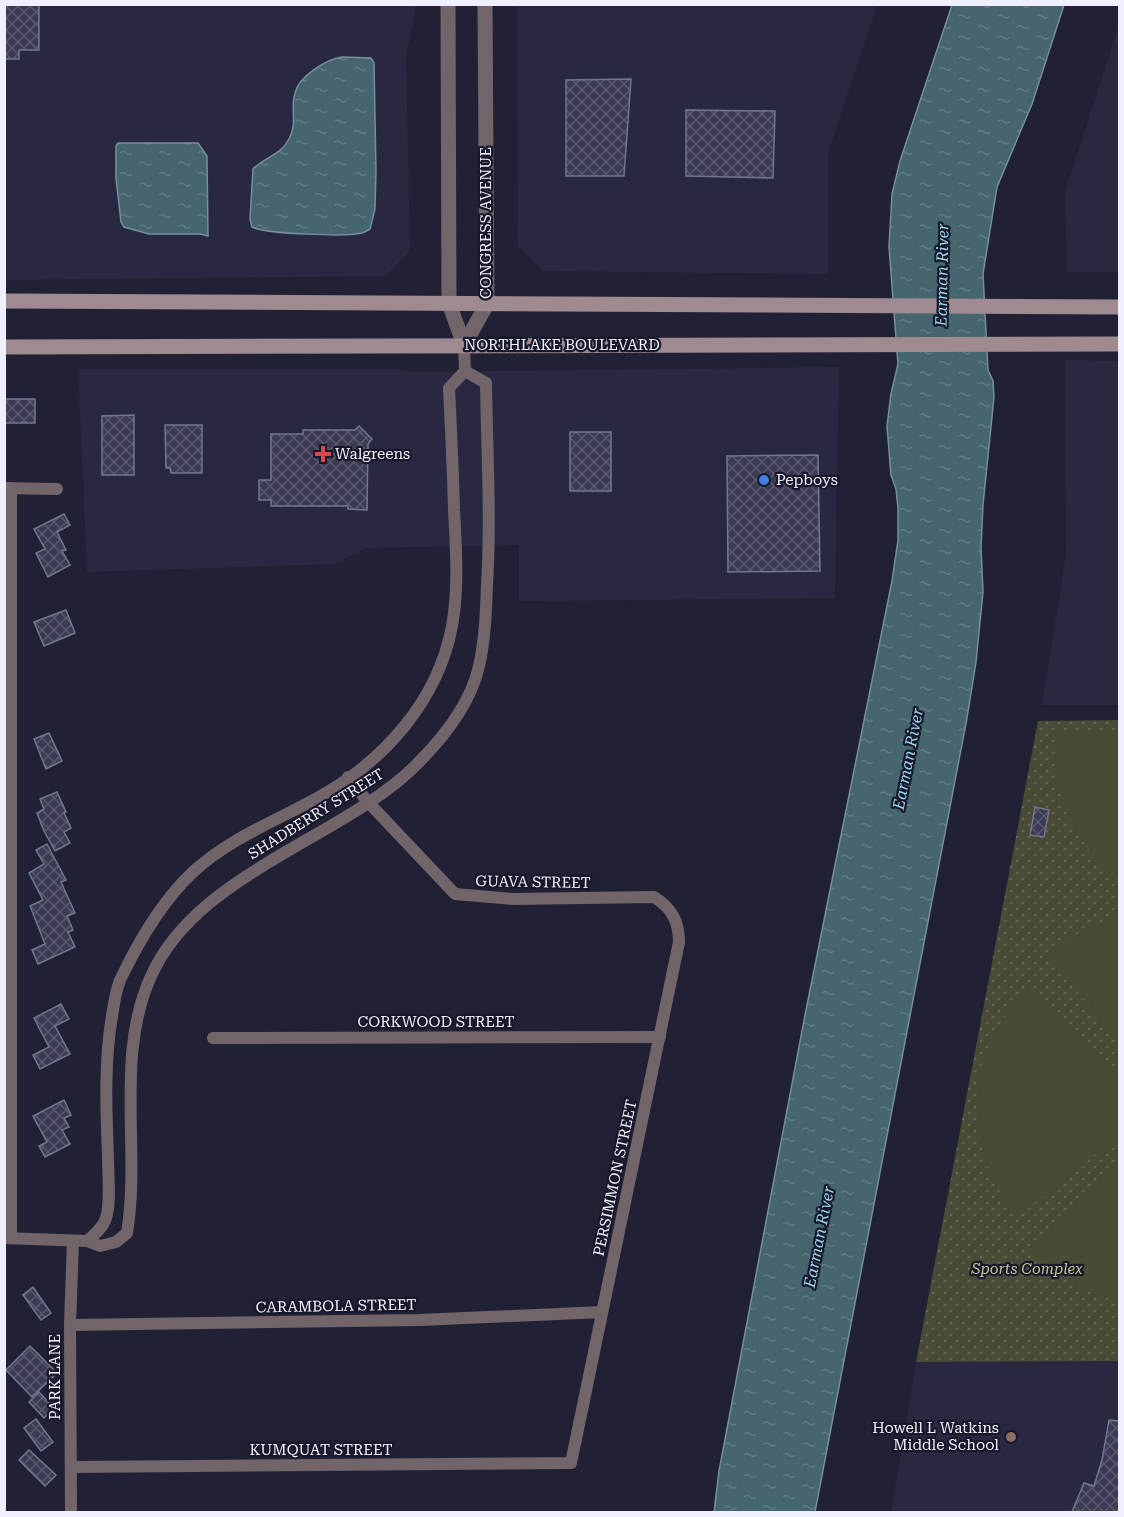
<svg xmlns="http://www.w3.org/2000/svg" width="1124" height="1517" viewBox="0 0 1124 1517" font-family="'Roboto Serif',serif">
<defs>
<pattern id="green-dots" width="8" height="8" patternUnits="userSpaceOnUse" patternTransform="scale(1.5)"><rect width="8" height="8" fill="#4a4b37"/><path d="M2 2h.1M6 6h.1" fill="none" stroke="#646555" stroke-width="1.8" stroke-linecap="round"/></pattern>
<pattern id="water-ripples" width="26" height="14" patternUnits="userSpaceOnUse" patternTransform="scale(1.5)"><rect width="26" height="14" fill="#45656f"/><path d="M2 4q2-2 4 0t4 0M15 11q2-2 4 0t4 0" fill="none" stroke="#607b84"/></pattern>
<pattern id="building-cross-hatch" width="8" height="8" patternUnits="userSpaceOnUse" patternTransform="scale(1.5)"><rect width="8" height="8" fill="#3b3c54"/><path d="M0 0l8 8M0 8l8-8" fill="none" stroke="#58586e"/></pattern>
</defs>
<rect width="100%" height="100%" fill="#212135"/>
<g fill="#282842">
<path d="M4 5H415V14L406 56 410 250 386 276 5 280Z"/>
<path d="M517 5H877L828 153V274L543 271 518 246Z"/>
<path d="M1119 25V272H1067L1065 192Z"/>
<path d="M1065 360 1119 361V705H1042L1066 556Z"/>
<path d="M839 367 835 598 519 601V545L367 548 335 564 87 572 78 369H396L412 372Z"/>
<path d="M1119 1361V1512H891L916 1362Z"/>
</g>
<path fill="url(#green-dots)" d="M1119 720V1361L916 1362 1038 721Z"/>
<g fill="#4a4b37">
<path d="M1057 731 1119 732V878C1084 854 1060 810 1055 768 1054 756 1056 743 1057 731Z"/>
<path d="M1119 916H1120L1119 1045 1050 955C1070 936 1093 923 1119 916Z"/>
<path d="M1033 986 1119 1076V1136L1018 1216C1010 1205 1000 1194 994 1182 968 1130 971 1059 1008 1013 1015 1003 1025 995 1033 986Z"/>
<path d="M1119 1162V1303L1072 1284 1027 1249Z"/>
</g>
<g fill="url(#water-ripples)" stroke="#788e9a" stroke-width="1.5">
<path d="M952 5H1064L1032 104 997 187 983 274 988 370 993 381 994 397 983 505 981 548 983 592 976 662 967 718 815 1512H714L719 1471 805 1015 892 581 898 540V508L896 489 891 475 887 426 891 394 898 364 889 247 892 194 900 161Z"/>
<path d="M342 57 371 58 374 63 376 171 375 209 370 229C366 231 366 232 362 233 346 237 266 234 252 227L250 219 253 169C265 157 281 155 289 139 298 122 290 109 295 93 299 76 327 59 342 57Z"/>
<path d="M118 143H198L207 156 208 236 200 234H149L124 227 121 222 116 178V146Z"/>
</g>
<g fill="url(#building-cross-hatch)" stroke="#74768e" stroke-width="1.5">
<path d="M4 4H39V50H19V59H4Z"/>
<path d="M631 79 624 176H566V80Z"/>
<path d="M686 110 775 111 773 178 686 176Z"/>
<rect x="4" y="399" width="31" height="24"/>
<path d="M134 415V475H102V416Z"/>
<path d="M165 425H202V473H171L170 468H166Z"/>
<path d="M359 426 372 439 368 444 367 510 348 509V506H271V500H259V480H271V434H303V430H355Z"/>
<rect x="570" y="432" width="41" height="59"/>
<path d="M818 455 820 571 728 572 727 456Z"/>
<path d="M64 514 70 525 57 532 66 550 62 551 70 565 48 577 36 553 45 549 34 529Z"/>
<path d="M66 610 75 633 44 646 34 622Z"/>
<path d="M49 733 62 761 46 769 34 739Z"/>
<path d="M57 792 66 812 64 813 71 828 64 832 70 843 55 851 44 831 37 813 44 809 40 799Z"/>
<path d="M1035 807 1049 810 1044 837 1030 835Z"/>
<path d="M47 844 66 880 61 882 75 913 67 916 73 930 68 932 75 947 38 964 32 950 45 944 30 906 43 900 29 873 44 864 36 850Z"/>
<path d="M61 1004 69 1019 55 1026 70 1054 40 1069 33 1055 49 1047 34 1018Z"/>
<path d="M64 1100 71 1115 64 1118 69 1127 62 1130 70 1144 45 1157 39 1146 47 1142 33 1116Z"/>
<path d="M33 1287 51 1313 41 1320 23 1295Z"/>
<path d="M30 1346 57 1373 32 1397 6 1370Z"/>
<path d="M39 1392 54 1408 44 1418 29 1402Z"/>
<path d="M36 1419 53 1442 41 1451 24 1428Z"/>
<path d="M1109 1420 1119 1421V1512H1072L1084 1483 1094 1486 1102 1460Z"/>
<path d="M29 1450 56 1475 45 1486 19 1460Z"/>
</g>
<g fill="none" stroke-linecap="round" stroke-linejoin="round">
<g stroke="#726569" stroke-width="12">
<path d="M464 345 465 371"/>
<path d="M4 488 57 489"/>
<path d="M11 488V1238"/>
<path d="M213 1038 660 1037"/>
<path d="M4 1238 87 1241 100 1246 116 1242 127 1233C141 1148 114 1055 152 974 178 918 233 883 284 853 326 828 385 798 418 763 444 737 471 702 479 666 485 640 486 612 487 585 491 518 487 451 486 383L465 371 449 388C451 429 453 469 454 510 456 548 459 588 452 626 438 701 384 761 319 797 276 821 230 838 193 872 162 901 140 939 122 976 116 987 115 999 113 1010 104 1059 106 1108 108 1157 108 1173 111 1204 106 1218 103 1228 94 1235 87 1241"/>
<path d="M70 1325 420 1320 602 1312"/>
<path d="M71 1467 571 1463 679 942C679 922 672 908 654 897L513 899 455 894 368 802 348 777"/>
<path d="M71 1512 70 1325 73 1241"/>
</g>
<g stroke="#726569" stroke-width="15">
<path d="M448 4 449 303 464 345"/>
<path d="M464 345 487 304 485 4"/>
</g>
<g stroke="#9f8a90" stroke-width="15">
<path d="M4 301 1120 307"/>
<path d="M4 347 1120 344"/>
</g>
</g>
<path fill="#e0444e" stroke="#18182b" stroke-width="2" d="M320 445h6v6h6v6h-6v6h-6v-6h-6v-6h6z"/>
<circle fill="#3f7fe0" stroke="#18182b" stroke-width="2" cx="764" cy="480" r="6"/>
<circle fill="#8d6e63" stroke="#18182b" stroke-width="2" cx="1011" cy="1437" r="6"/>
<g text-anchor="middle" dominant-baseline="central" stroke-width="4.5" stroke-linejoin="round" paint-order="stroke">
<g font-size="15" fill="#efeffd" stroke="#18182b">
<text transform="translate(486 223) rotate(-90)">CONGRESS AVENUE</text>
<text x="562" y="345">NORTHLAKE BOULEVARD</text>
<text transform="translate(316 814) rotate(-32)">SHADBERRY STREET</text>
<text transform="translate(533 882) rotate(1)">GUAVA STREET</text>
<text x="436" y="1022">CORKWOOD STREET</text>
<text transform="translate(615 1178) rotate(-78)">PERSIMMON STREET</text>
<text transform="translate(336 1306) rotate(-1)">CARAMBOLA STREET</text>
<text transform="translate(55 1377) rotate(-90)">PARK LANE</text>
<text x="321" y="1450">KUMQUAT STREET</text>
</g>
<g font-size="15" fill="#efeffd" stroke="#18182b" text-anchor="start">
<text x="335" y="454">Walgreens</text>
<text x="776" y="480">Pepboys</text>
<text x="999" y="1428" text-anchor="end">Howell L Watkins<tspan x="999" dy="17">Middle School</tspan></text>
</g>
<g font-size="15" font-style="italic" fill="#c4c792" stroke="#18182b">
<text x="1027" y="1269">Sports Complex</text>
</g>
<g font-size="16" font-style="italic" fill="#97d6ec" stroke="#18182b">
<text transform="translate(942 275) rotate(-89)">Earman River</text>
<text transform="translate(908 759) rotate(-79)">Earman River</text>
<text transform="translate(819 1237) rotate(-79)">Earman River</text>
</g>
</g>
<rect width="1124" height="1517" fill="none" stroke="#efeffd" stroke-width="12"/>
</svg>
